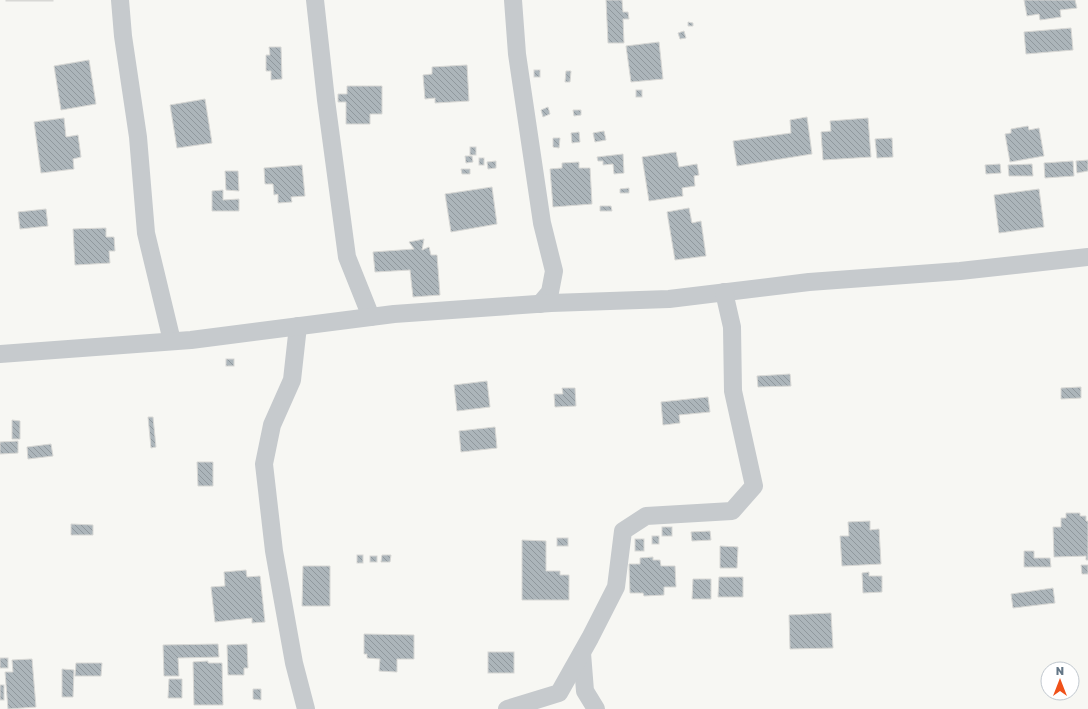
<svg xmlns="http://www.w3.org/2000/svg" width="1088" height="709" viewBox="0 0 1088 709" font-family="'Golos Text',sans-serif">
<defs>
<pattern id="building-back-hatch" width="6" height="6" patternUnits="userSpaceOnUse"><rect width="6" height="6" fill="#acb5ba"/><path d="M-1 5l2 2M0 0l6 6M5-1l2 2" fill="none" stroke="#90989d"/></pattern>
</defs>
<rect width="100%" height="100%" fill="#f7f7f3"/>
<g fill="url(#building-back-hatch)" stroke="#d8d8d5">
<rect x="6" y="0" width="47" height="1"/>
<path d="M606 0H622L623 12H628L629 19H623L624 43H608Z"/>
<path d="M1024 0H1075L1077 8 1060 10 1061 17 1040 20 1039 14 1027 16Z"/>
<path d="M688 22 693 23V26H688Z"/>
<path d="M1071 28 1073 50 1026 54 1024 32Z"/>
<path d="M684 31 686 38 680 39 678 33Z"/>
<path d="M659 42 663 79 631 82 626 46Z"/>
<path d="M269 47H281L282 79 271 80V71H266V55H270Z"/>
<path d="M89 60 96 104 61 110 54 66Z"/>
<path d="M467 65 469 101 435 103V98L425 99 423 75 432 74V67Z"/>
<rect x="534" y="70" width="6" height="7"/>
<path d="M566 71H571L570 82H565Z"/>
<path d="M347 86H382V114H370V124H346V102H338V94H347Z"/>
<rect x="636" y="90" width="6" height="7"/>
<path d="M205 99 212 143 177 148 170 105Z"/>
<path d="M548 107 550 114 543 117 541 110Z"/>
<path d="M573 110H581V115L574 116Z"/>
<path d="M807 117 812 154 737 166 733 141 791 133 790 120Z"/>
<path d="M64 118 66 137 78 135 81 157 73 159 74 169 41 173 34 122Z"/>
<path d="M868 118 871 157 823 160 821 132 831 131 830 121Z"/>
<path d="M1028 126 1029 130 1039 128 1044 156 1010 162 1005 134 1011 133V129Z"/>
<path d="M604 131 606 140 595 142 593 133Z"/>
<path d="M579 132 580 142 572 143 571 133Z"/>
<path d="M553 138H560L559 148 553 147Z"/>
<path d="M892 138 893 157 877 158 875 139Z"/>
<rect x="470" y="147" width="6" height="8"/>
<path d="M676 152 679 167 697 164 699 175 694 176 695 186 682 188 683 196 649 201 642 157Z"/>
<path d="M623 154 624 173 614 174 613 164 603 165V161H598L597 157Z"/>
<path d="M465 156H472L473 162 466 163Z"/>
<rect x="479" y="158" width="5" height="7"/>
<path d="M1088 160V171L1077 173 1076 161Z"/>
<path d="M496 161V168L488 169 487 162Z"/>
<path d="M1073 161 1074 176 1045 178 1044 163Z"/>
<path d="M579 162V168H590L592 204 553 207 550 169 562 168V163Z"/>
<path d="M1000 164 1001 173 986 174 985 165Z"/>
<path d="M1032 164 1033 176H1009L1008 165Z"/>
<path d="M302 165 305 196 291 197 292 202 278 203V194L274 195 273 184H265L264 168Z"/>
<path d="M461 169H470V174H462Z"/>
<path d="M225 171H238L239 191 226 190Z"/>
<path d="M492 187 497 224 451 232 445 194Z"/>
<path d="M629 188V193H620V189Z"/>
<path d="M1039 189 1044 227 999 233 994 195Z"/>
<path d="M223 190V200L239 199V211H212V191Z"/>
<path d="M600 206H611L612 211H600Z"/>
<path d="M689 208 692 223 701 221 706 256 675 260 667 212Z"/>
<path d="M46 209 48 226 20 229 18 212Z"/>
<path d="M106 228V237H114L115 251H109L110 263 75 265 73 229Z"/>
<path d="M424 239 422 250 429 247 431 255H437L440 295 413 297 410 270 375 272 373 252 414 249 409 242Z"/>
<rect x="226" y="359" width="8" height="7"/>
<path d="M790 374 791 386 758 387 757 376Z"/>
<path d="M487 381 490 407 457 411 454 385Z"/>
<path d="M1081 387V398L1061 399V388Z"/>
<path d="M562 388H575L576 406 555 407 554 394H563Z"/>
<path d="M708 397 710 412 679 415 680 423 663 425 661 402Z"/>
<path d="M148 417H153L156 447 151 448Z"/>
<path d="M12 420 20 421V439H12Z"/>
<path d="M495 427 497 448 461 452 459 431Z"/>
<path d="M18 441V453L0 454V442Z"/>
<path d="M51 444 53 456 28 459 27 447Z"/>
<path d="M197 462H213V486H198Z"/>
<path d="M1066 513H1080V516H1086V521H1088V560H1086V556L1054 557 1053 527H1061V518H1066Z"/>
<path d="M870 521V530L879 529 881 564 842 566 840 536H849L848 522Z"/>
<path d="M71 524 93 525V535H71Z"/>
<rect x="662" y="527" width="10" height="9"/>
<path d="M710 531 711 540 692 541 691 532Z"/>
<rect x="652" y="536" width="7" height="8"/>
<rect x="557" y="538" width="11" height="8"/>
<rect x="635" y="539" width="9" height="12"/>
<path d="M522 540 546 541V571H560V575H569V600H522Z"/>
<path d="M720 546 738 547 737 568H720Z"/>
<path d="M1024 551H1034V558H1050L1051 567H1024Z"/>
<rect x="357" y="555" width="6" height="8"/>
<path d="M382 555H391L390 562H381Z"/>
<rect x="370" y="556" width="7" height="6"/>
<path d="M653 557V560H660L661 566H675L676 587H664V595L644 596 643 593H630L629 564H640V558Z"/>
<path d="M1081 565H1088V574H1082Z"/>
<path d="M303 566H330V606H302Z"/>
<path d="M246 570 247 577 260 576 265 622 252 623V618L215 622 211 587 225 586 224 572Z"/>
<path d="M869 572V576H882V592L863 593 862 573Z"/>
<path d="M719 577H743V597H718Z"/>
<path d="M693 579H711V599H692Z"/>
<path d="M1053 588 1055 603 1013 608 1011 594Z"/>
<path d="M831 613 833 648 790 649 789 615Z"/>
<path d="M364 634 414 635V659H397V672L379 671 380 659 367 658V654H364Z"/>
<path d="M218 644 219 657 178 658 179 676H164L163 645Z"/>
<path d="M247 644 248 668H244V675H228L227 645Z"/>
<rect x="488" y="652" width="26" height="21"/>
<rect x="0" y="658" width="8" height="10"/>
<path d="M32 659 36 707 8 709 5 672H13L12 660Z"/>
<path d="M208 661V663H222L223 705H194L193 662Z"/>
<path d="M76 663H102L101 676H75Z"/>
<path d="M62 669 74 670 73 697H62Z"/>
<path d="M169 679H182V698H168Z"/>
<rect x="0" y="685" width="4" height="15"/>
<path d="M253 689H261V700L253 699Z"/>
</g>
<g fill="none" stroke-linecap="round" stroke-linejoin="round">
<g stroke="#c6cacd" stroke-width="18">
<path d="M120 0 123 36 138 137 146 233 172 341"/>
<path d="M315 0 326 100 347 257 371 317"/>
<path d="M513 0 517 54 542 223 554 271 550 292 540 304"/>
<path d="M298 326 292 380 272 425 264 464 274 551 294 663 306 709"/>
<path d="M0 354 191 340 394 314 551 303 669 299 809 282 960 271 1088 257"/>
<path d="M582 653 585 691 596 709"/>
<path d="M507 709 559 693 590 638 616 587 623 531 646 516 732 511 754 486 733 391 732 327 724 292"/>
</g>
</g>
<g transform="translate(1060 681)"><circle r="19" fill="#ffffff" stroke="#c1c8cf"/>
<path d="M0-3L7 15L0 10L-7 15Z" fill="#f0511a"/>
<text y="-6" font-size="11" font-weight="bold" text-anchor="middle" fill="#637686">N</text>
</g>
</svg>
